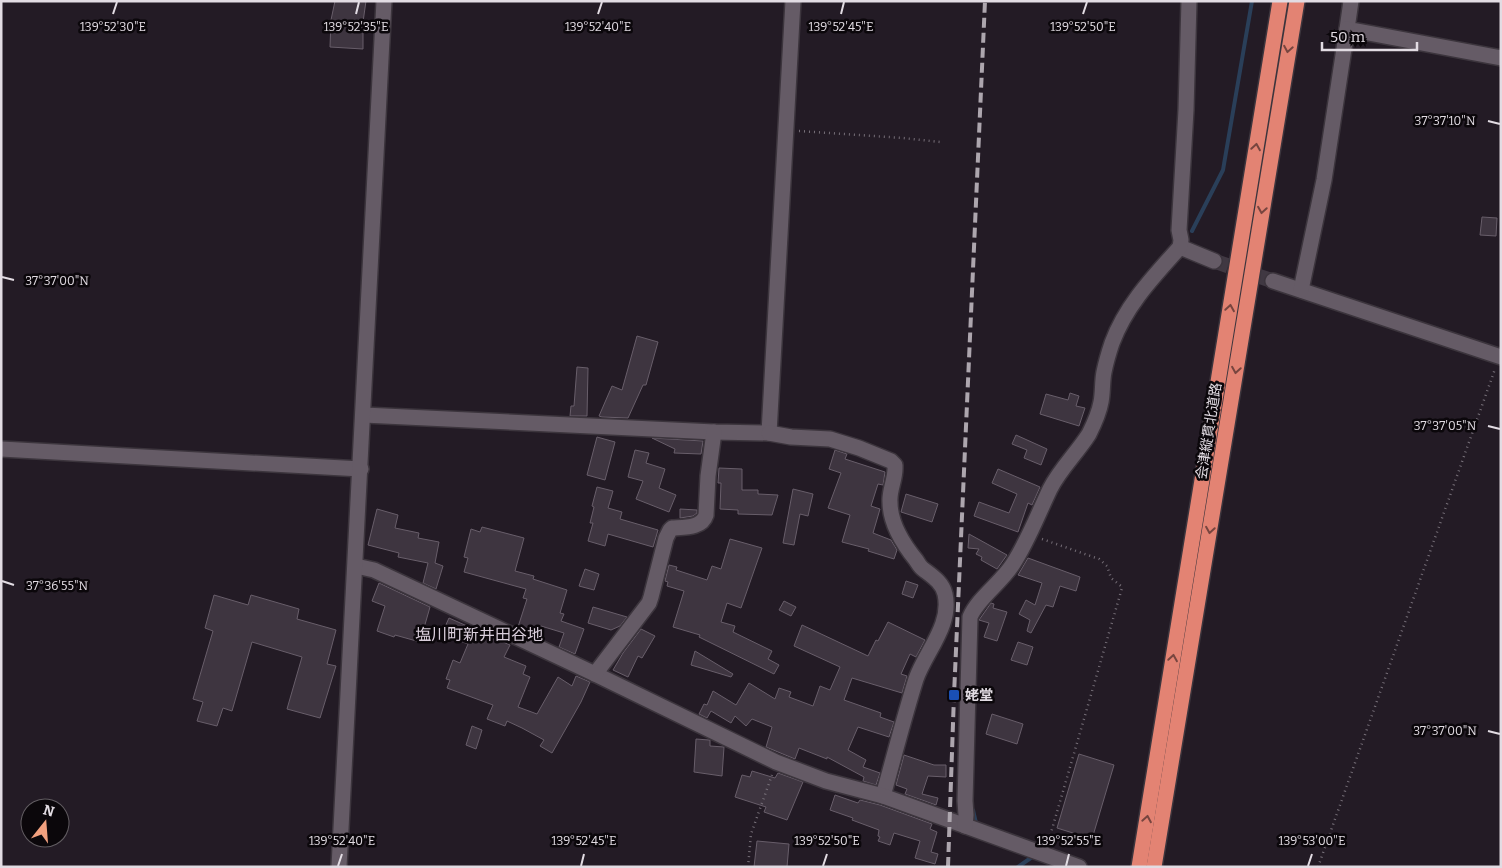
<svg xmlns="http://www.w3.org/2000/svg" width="1502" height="868" viewBox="0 0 1502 868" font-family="Bitter,'Noto Sans JP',serif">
<rect width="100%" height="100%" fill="#231b25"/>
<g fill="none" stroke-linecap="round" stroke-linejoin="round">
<g stroke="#2a3f59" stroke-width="4">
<path d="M1192 231 1223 170 1252 1"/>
<path d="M973 810 976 823 978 824"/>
<path d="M1018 867 1035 855"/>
</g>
</g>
<g fill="#3e3540" stroke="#685e6a">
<path d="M335 1H366L363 22V49L330 47 331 20Z"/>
<path d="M1482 217 1497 218 1496 236 1480 235Z"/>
<path d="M637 336 658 342 646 385H643L628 418 602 417 599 416 612 386 622 390Z"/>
<path d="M577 367 588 368 587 416H570L571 406H574Z"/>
<path d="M1070 393 1079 396 1076 406 1085 408 1079 426 1040 414 1046 394 1068 400Z"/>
<path d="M1016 435 1047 449 1041 465 1024 458 1027 450 1012 444Z"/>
<path d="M597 437 615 442 605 480 587 475Z"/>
<path d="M652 438 703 441 701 454 674 453 675 449Z"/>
<path d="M635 450 649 453 646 463 665 469 659 488 676 495 669 512 636 499 643 481 628 477Z"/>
<path d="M835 450 847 454 845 459 885 472 883 485 878 484 871 506 880 509 873 533 891 540 897 550 894 559 868 551 869 549 842 542 850 515 828 508 841 473 829 469Z"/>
<path d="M719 468 742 469V490H758V494L778 495 772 515 738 514V510L720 509 721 483H718Z"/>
<path d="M998 469 1040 487 1032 505 1028 503 1018 532 974 516 979 502 1009 513 1017 494 992 483Z"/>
<path d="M597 487 613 491 608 508 622 512 620 519 658 530 653 547 608 534 605 546 588 541 593 523H590L594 507 592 506Z"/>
<path d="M793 489 813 494 808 516 800 514 794 545 783 543Z"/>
<path d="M906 494 938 504 932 522 901 512Z"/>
<path d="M377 509 398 515 395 528 419 533 418 538 439 542 435 563 443 566 436 589 423 583 428 563 398 557 399 553 368 545Z"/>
<path d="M680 509 697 510V513L693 516 680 518Z"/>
<path d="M482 527 524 538 515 571 534 576 533 579 567 590 560 613 564 614 561 621 584 629 575 654 559 647 564 633 541 626 537 636 518 627 527 599 523 598 526 589 464 572 468 558 464 557 471 529 480 532Z"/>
<path d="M969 534 1007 555 997 569 981 560 982 557 976 554 979 549 968 548Z"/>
<path d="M730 539 762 548 741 608 727 603 721 622 735 626 733 632 772 651 768 659 779 665 774 674 699 637 700 635 673 627 684 591 667 586 668 582 665 581 669 565 677 567 676 570 707 580 712 566 721 569Z"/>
<path d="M1028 558 1080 577 1076 591 1060 586 1053 607 1046 605 1031 633 1027 631 1030 620 1019 614 1026 600 1035 605 1042 583 1018 575Z"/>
<path d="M585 569 599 574 594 590 579 586Z"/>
<path d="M906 581 918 585 913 598 902 594Z"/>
<path d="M379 583 430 607 420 642 395 635 394 637 377 631 385 606 372 601Z"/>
<path d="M214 595 248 605 251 595 299 609 297 619 336 630 327 664 336 666 320 718 287 709 302 657 252 642 232 711 223 708 217 726 197 721 203 702 193 699 213 631 205 628Z"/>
<path d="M784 601 796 607 791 616 779 610Z"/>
<path d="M991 603 994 604 993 608 1007 612 997 641 984 637 989 623 979 620Z"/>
<path d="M593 607 627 617 620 626 611 630 588 623Z"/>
<path d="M449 618 510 645 504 657 526 666 523 674 530 677 518 707 537 714 558 677 572 686 576 676 590 682 581 702 552 753 540 746 544 740 522 728 507 721 505 726 487 719 493 705 447 688 450 680 446 679 453 660 460 663 468 644 452 638 455 633 444 629Z"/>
<path d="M888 622 925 640 916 657 910 654 901 674 907 676 902 693 852 678 844 700 881 713 880 717 894 722 889 737 858 727 848 750 866 760 863 767 880 773 876 785 863 781 864 777 827 757V759L799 748 795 759 766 747 772 727 752 719 746 726 735 716 731 723 711 711 707 718 699 714 704 704 707 705 713 691 736 705 749 683 775 699 779 688 791 692 789 697 813 706 820 686 830 690 840 667 794 646 802 625 868 656 876 640 878 641Z"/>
<path d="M641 629 655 636 642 658 638 656 628 677 613 670 623 653Z"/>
<path d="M1018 642 1033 647 1027 665 1011 660Z"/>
<path d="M695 651 733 674 731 677 691 665Z"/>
<path d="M992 714 1023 724 1017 744 986 734Z"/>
<path d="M472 726 482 730 476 749 466 745Z"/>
<path d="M696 739 709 740H710V746L724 747 722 776 694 772Z"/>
<path d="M1079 754 1114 765 1092 839 1057 828Z"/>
<path d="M904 755 934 765H946V777L928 776 922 794 938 798 936 805 905 794 907 789 896 785Z"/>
<path d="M752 771 775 778 778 773 803 782 787 820 764 812 766 807 735 797 742 775 750 777Z"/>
<path d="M835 795 858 803 860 800 880 805 932 824 930 829 937 832 931 852 938 854 935 864 915 858 920 841 894 833 890 845 878 841 880 837 878 836 879 830 852 820 853 818 830 810Z"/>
<path d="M757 841 789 844 787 867H754Z"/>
</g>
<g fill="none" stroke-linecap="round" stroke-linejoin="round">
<path stroke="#403842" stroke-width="15" stroke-dasharray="15 8" stroke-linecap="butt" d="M1214 261 1273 281"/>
<defs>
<g id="street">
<path d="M1351 1 1347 29 1501 58"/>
<path d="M1180 247 1214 261"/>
<path d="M1273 281 1501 357"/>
<path d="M1301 290 1324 180 1347 29"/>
<path d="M364 415 714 432 769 433 793 1"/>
<path d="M769 433 791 437 830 439 859 448 891 461 895 465V469C895 480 889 491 890 502 890 524 903 544 916 560 918 563 920 567 923 569 932 576 942 582 945 594 952 625 926 651 916 679 904 717 894 757 883 796"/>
<path d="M1 449 361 469"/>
<path d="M356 566 374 570 595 674 776 762 826 781 883 796 1079 867"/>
<path d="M595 674 649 603 651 597 666 538 670 530 672 528C685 527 702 528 706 515L708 476 714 432"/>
<path d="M965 826 966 815 965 801 970 617C978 598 1001 583 1013 564 1028 541 1038 514 1050 489 1060 469 1077 453 1089 434 1094 424 1099 413 1101 402 1103 392 1102 382 1104 372 1106 362 1109 352 1112 343 1126 305 1154 276 1180 247L1181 240 1179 230 1186 110 1189 1"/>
<path d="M339 867 384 1"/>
</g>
<g id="highway">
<path d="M1139 867 1280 1"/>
<path d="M1154 867 1297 1"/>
</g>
</defs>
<use href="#street" stroke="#3c353d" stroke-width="18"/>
<use href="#highway" stroke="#3c353d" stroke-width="18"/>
<g stroke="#766f78" stroke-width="2.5" stroke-dasharray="1 4" stroke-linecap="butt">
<path d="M799 131 903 138 940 142"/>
<path d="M1042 539 1099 559 1107 566 1111 578 1121 586 1122 588 1048 843"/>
<path d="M748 867 751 834 772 775"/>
<path d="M1318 867 1495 369"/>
</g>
<use href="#street" stroke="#655b66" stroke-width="15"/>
<use href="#highway" stroke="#e38373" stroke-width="15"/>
<path stroke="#ada6ae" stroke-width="4" stroke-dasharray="10 5" stroke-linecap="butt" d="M948 867 954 695 985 1"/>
</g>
<defs><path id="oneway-chevron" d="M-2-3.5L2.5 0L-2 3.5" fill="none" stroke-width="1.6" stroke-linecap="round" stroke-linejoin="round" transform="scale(1.25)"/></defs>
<g stroke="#77453f">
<use href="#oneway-chevron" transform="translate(1288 49) rotate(100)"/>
<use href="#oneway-chevron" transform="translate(1256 147) rotate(-81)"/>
<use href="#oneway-chevron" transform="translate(1262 210) rotate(99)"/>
<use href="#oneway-chevron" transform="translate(1230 308) rotate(-81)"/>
<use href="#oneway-chevron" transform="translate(1236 370) rotate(99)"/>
<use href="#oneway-chevron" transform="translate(1210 530) rotate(99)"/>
<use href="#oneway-chevron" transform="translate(1173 658) rotate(-81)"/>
<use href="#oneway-chevron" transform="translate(1147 819) rotate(-80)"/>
</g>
<path fill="none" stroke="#e2dce3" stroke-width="2" d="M113 14 117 2M356 14 359 2M598 14 602 2M841 14 844 2M1083 14 1087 2M1488 121 1500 124M2 277 14 280M1488 426 1500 429M2 581 14 585M1488 731 1500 734M338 866 342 854M581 866 584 854M823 866 827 854M1066 866 1069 854M1308 866 1312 854"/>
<rect fill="#1a4fb4" stroke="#0b070b" stroke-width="2" x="948" y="689" width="12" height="12" rx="2.5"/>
<g text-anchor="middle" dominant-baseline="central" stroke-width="5" stroke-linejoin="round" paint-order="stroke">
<g font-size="14" fill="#e2dce3" stroke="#0b070b">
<text transform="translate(1209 431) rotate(-81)">会津縦貫北道路</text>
</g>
<g font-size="14" font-weight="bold" fill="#e2dce3" stroke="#0b070b" text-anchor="start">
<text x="965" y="695">姥堂</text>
</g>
<g font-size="16" fill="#d9cedb" stroke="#0b070b">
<text x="479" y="634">塩川町新井田谷地</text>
</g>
</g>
<g font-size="12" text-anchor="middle" fill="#e2dce3" stroke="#0b070b" stroke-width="5" stroke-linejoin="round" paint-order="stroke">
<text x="113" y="31">139°52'30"E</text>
<text x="356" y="31">139°52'35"E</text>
<text x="598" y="31">139°52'40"E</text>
<text x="841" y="31">139°52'45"E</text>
<text x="1083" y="31">139°52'50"E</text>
<text x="1445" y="125">37°37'10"N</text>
<text x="57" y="285">37°37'00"N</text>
<text x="1445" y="430">37°37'05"N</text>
<text x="57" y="590">37°36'55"N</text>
<text x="1445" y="735">37°37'00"N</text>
<text x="342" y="845">139°52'40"E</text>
<text x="584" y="845">139°52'45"E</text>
<text x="827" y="845">139°52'50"E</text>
<text x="1069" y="845">139°52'55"E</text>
<text x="1312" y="845">139°53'00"E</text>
</g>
<rect width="1502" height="868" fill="none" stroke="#e2dce3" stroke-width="5"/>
<g transform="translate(45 823) rotate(17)"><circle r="24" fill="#0b070b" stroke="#615c61"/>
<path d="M0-4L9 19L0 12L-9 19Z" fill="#f2a07f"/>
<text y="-8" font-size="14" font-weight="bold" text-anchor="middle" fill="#e2dce3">N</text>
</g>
<path d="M1322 42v8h95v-8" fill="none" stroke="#e2dce3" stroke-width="2.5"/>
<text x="1330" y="42" font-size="15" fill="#e2dce3" stroke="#0b070b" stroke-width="4" paint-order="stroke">50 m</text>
</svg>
